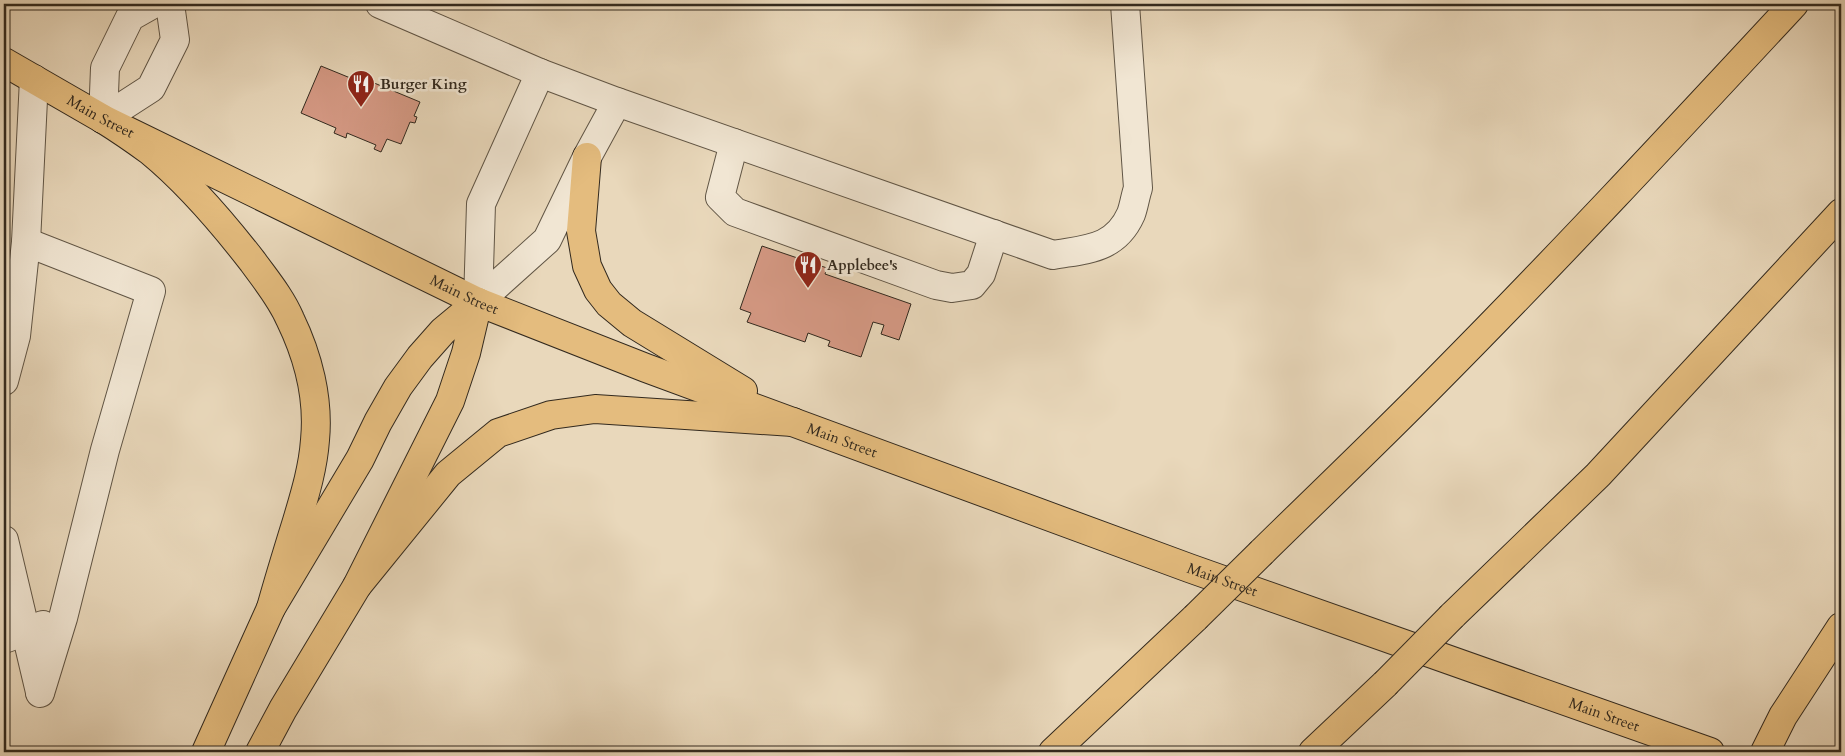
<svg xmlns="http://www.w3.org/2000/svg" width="1845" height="756" viewBox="0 0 1845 756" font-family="Cardo,serif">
<rect width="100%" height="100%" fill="#e9d8bb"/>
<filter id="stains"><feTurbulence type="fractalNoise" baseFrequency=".004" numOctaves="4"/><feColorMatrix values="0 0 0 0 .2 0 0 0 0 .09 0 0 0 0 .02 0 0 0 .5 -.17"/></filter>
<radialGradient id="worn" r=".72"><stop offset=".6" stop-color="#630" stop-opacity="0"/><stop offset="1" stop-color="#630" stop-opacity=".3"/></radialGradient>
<g fill="#d59984" stroke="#32291e">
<path d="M321 66 365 84 367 80 420 102 414 116 417 117 415 123 410 122 401 144 387 139 381 152 374 149 376 145 347 133 346 138 334 133 336 128 301 113Z"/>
<path d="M762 246 827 268 825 274 911 304 899 340 881 334 884 325 873 322 861 357 828 346 830 341 808 333 805 342 747 322 751 313 740 309Z"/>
</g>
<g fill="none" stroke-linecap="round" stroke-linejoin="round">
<defs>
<g id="minor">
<path d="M380 4 540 73 617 102 1053 255C1086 249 1115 250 1131 214 1134 206 1135 197 1138 188L1125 4"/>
<path d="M103 119 151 88 175 40 170 4"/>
<path d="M103 119 105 68 130 17 153 4"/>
<path d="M734 143 720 197 735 212 936 285 952 288 972 285 981 274 994 234"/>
<path d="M26 242 151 291 105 450 63 618 40 693"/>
<path d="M478 302 547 240 587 157 617 102"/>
<path d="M478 302 481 204 540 73"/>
<path d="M4 381 16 336 26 242 34 79"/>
<path d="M4 540 40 692"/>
<path d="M4 639 43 625"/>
</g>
<g id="major">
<path id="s1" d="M4 62 103 119 478 302 646 368 1189 568 1710 752"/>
<path d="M587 157 581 231 587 266 598 290 609 304 632 323 743 391"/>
</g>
<g id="highway">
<path d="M103 119C119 129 135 140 150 151 189 183 222 222 253 262 266 280 281 298 290 319 308 356 319 399 315 440 313 468 305 494 297 521 288 550 279 579 271 608"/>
<path d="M1262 552C1321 494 1380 438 1437 380 1559 257 1676 131 1794 4"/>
<path d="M357 586 448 474 498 433 551 415 595 409 793 422"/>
<path d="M1452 616 1598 475 1841 213"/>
<path d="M206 752 271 608 360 459 378 422 398 387 420 357 443 331 478 302"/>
<path d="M260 752 283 709 357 586 450 401 466 353 478 302"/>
<path d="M1053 752 1195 618"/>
<path d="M1313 752 1385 684"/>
<path d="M1765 752 1783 716 1841 627"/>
</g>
</defs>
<use href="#minor" stroke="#605545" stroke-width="30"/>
<use href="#major" stroke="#32291e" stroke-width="30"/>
<use href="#highway" stroke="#32291e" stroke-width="30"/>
<use href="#minor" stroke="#f1e6d3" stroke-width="28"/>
<use href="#major" stroke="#e4bc7e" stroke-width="28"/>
<use href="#highway" stroke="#e4bc7e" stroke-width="28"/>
<defs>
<g id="highway-bridge">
<path d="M1195 618 1262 552"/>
<path d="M1385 684 1452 616"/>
</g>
</defs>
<use href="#highway-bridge" stroke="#32291e" stroke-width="30" stroke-linecap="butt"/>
<use href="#highway-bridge" stroke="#e4bc7e" stroke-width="28"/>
</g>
<defs>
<symbol id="restaurant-pin" viewBox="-11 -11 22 30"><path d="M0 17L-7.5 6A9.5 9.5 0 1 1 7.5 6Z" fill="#8f2418" stroke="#f1e6d3"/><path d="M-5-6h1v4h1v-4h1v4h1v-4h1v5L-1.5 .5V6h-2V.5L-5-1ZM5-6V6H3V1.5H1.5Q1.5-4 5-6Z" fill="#fff"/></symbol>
</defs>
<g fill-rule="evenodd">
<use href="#restaurant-pin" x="345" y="68" width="32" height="43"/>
<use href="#restaurant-pin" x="792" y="249" width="32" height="43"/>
</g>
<g text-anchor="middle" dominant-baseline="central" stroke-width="5" stroke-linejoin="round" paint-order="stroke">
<g font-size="15" font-weight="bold" fill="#32291e" stroke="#f1e6d3" text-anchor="start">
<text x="380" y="84">Burger King</text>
<text x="827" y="265">Applebee's</text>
</g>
<g font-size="15" fill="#32291e" stroke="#f1e6d3">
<text stroke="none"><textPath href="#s1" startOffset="111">Main Street</textPath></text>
<text stroke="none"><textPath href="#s1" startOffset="516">Main Street</textPath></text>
<text stroke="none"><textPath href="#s1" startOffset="921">Main Street</textPath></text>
<text stroke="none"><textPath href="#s1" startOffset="1326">Main Street</textPath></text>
<text stroke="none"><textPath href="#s1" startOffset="1731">Main Street</textPath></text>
</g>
</g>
<rect width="1845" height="756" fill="none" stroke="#e9d8bb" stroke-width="20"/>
<rect x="5" y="5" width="1835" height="746" fill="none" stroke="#32291e" stroke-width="2.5"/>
<rect x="10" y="10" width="1825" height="736" fill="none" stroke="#32291e"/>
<rect width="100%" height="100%" filter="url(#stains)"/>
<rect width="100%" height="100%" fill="url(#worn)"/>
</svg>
